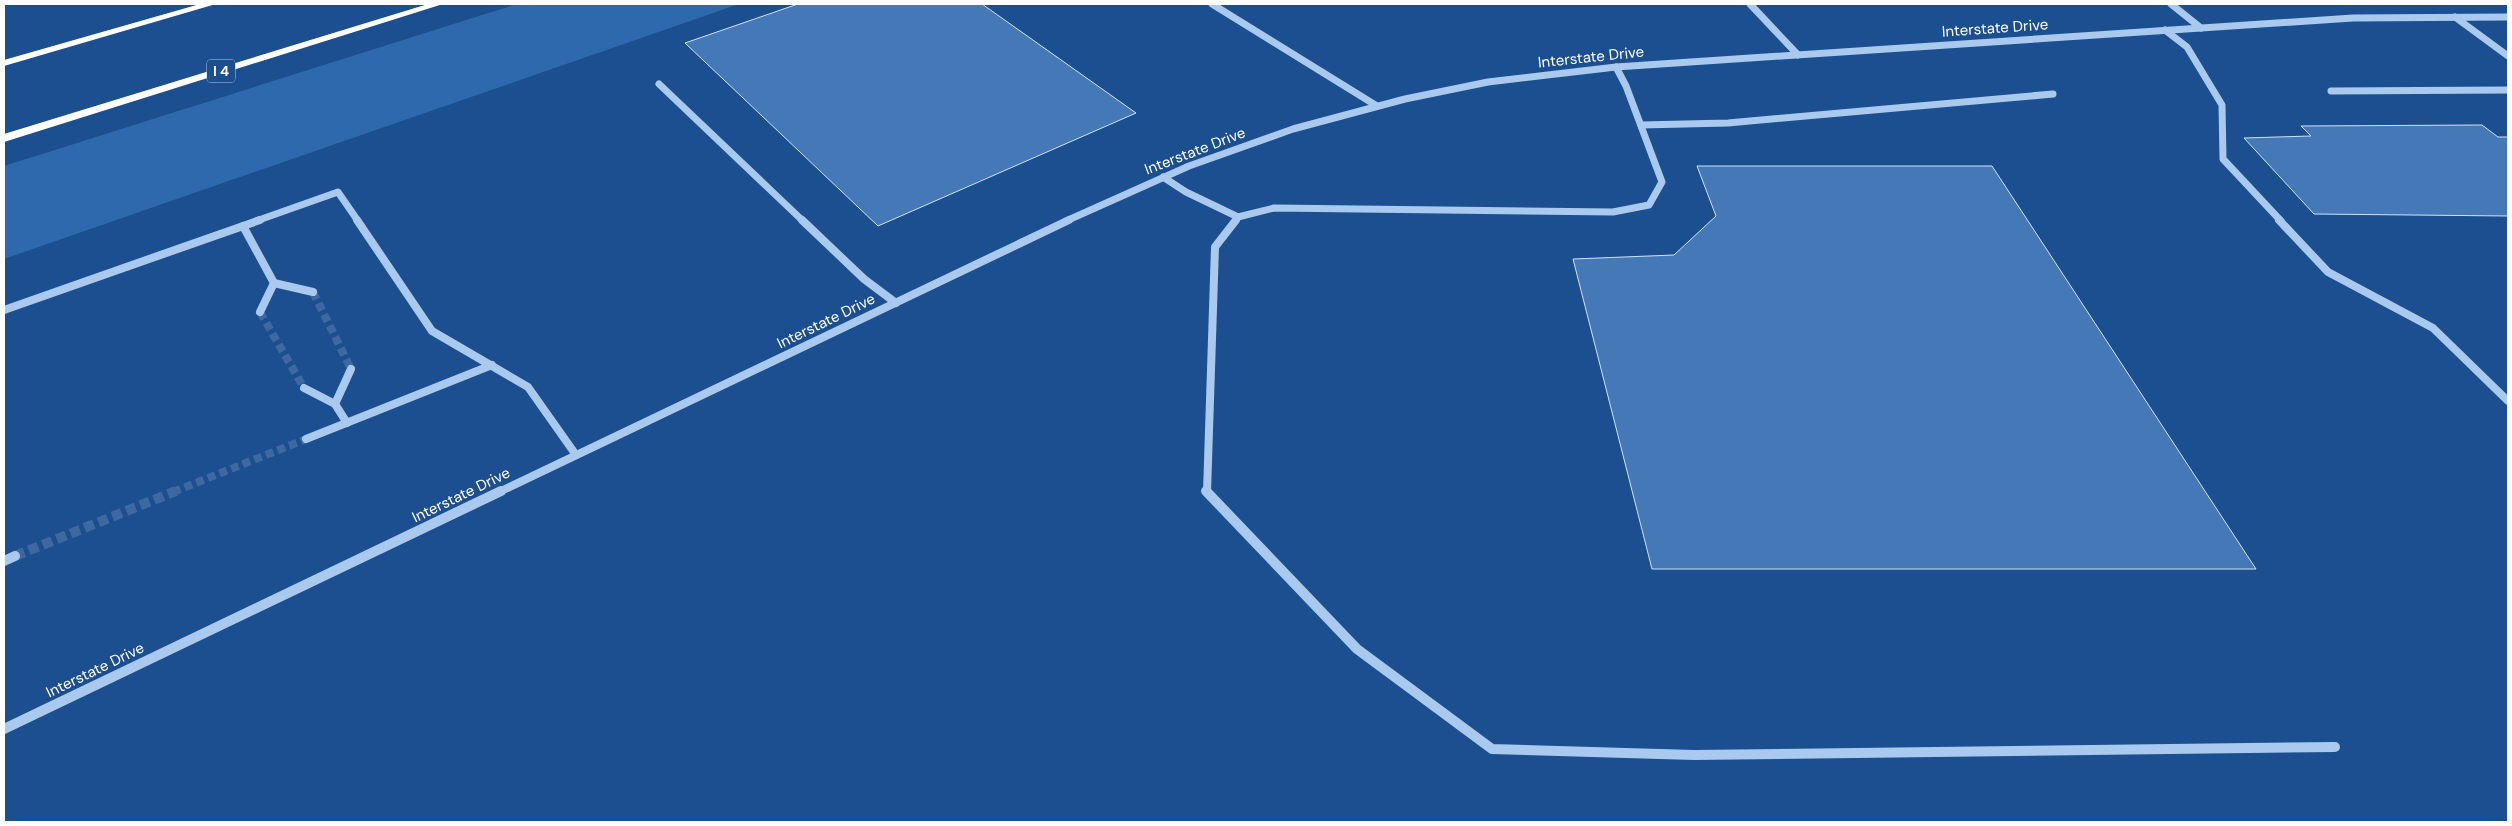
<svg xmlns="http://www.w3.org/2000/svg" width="2512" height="826" viewBox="0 0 2512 826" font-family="'DM Sans',sans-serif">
<rect width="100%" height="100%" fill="#1b4f8f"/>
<path fill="#2e69ad" d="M517 4H739L4 259V166Z"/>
<g fill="#4478b7" stroke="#cfe3fa">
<path d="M798 4H982L1136 113 878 226 685 43Z"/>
<path d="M2482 125 2498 137H2508V216L2314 214 2244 138 2311 136 2301 126Z"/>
<path d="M1697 166H1992L2256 569H1652L1573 259 1674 255 1716 216Z"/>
</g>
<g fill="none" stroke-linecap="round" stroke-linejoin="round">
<g stroke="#3d69a0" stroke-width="8" stroke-dasharray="8 4.5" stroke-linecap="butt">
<path d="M313 292 351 369"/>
<path d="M260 312 304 388"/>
<path d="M173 492 306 439"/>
</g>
<path stroke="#3d69a0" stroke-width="10" stroke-dasharray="10 5" stroke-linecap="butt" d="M15 556 176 491"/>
<g stroke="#a9c9ee" stroke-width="7">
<path d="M1212 4 1377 106"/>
<path d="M1750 4 1798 55"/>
<path d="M2171 4 2201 28"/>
<path d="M2455 17 2508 56"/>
<path d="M2165 30 2187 47 2222 105 2223 159 2281 221"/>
<path d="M659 84 803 221"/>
<path d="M2331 91 2508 90"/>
<path d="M1641 125 1728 123 2053 94"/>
<path d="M1163 177 1186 192 1238 217"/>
<path d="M256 221 338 192 358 221"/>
<path d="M1066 221 1189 166 1293 129 1405 99 1488 82 1616 67 2353 18 2508 17"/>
<path d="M1235 221 1238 217 1274 208 1613 212 1649 205 1662 182 1626 86 1616 67"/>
</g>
<g stroke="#a9c9ee" stroke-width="8">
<path d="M357 220 432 331 528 387 576 455"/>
<path d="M802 220 864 279 896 303"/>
<path d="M2279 220 2328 272 2433 328 2508 401"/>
<path d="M243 226 274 283 313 292"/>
<path d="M4 310 260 220"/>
<path d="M260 312 274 283"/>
<path d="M304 388 335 404 347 423"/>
<path d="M335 404 351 369"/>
<path d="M306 439 492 365"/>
<path d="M499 492 1069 220"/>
<path d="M1207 492 1215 247 1236 220"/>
</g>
<g stroke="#a9c9ee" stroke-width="10">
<path d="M1206 491 1357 649 1492 749 1694 755 2335 747"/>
<path d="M4 561 15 556"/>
<path d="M4 729 501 491"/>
</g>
<g fill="#fff" fill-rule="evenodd">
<path d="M200 4H216L4 66V60Z"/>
<path d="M428 4H443L4 142V134Z"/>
</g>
</g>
<g text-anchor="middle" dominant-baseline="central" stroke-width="4" stroke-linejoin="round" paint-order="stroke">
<rect fill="#1b4f8f" stroke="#bbcadd" stroke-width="1" x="207" y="59.5" width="28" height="23" rx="4"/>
<g font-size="14" font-weight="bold" fill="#fff">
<text x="221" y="71">I 4</text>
</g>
<g font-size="15" fill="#fff" stroke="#1b4f8f">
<text transform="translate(1995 28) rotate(-4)">Interstate Drive</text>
<text transform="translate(1591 57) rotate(-6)">Interstate Drive</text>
<text transform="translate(1195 151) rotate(-21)">Interstate Drive</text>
<text transform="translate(826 321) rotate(-26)">Interstate Drive</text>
<text transform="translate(461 495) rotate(-26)">Interstate Drive</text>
<text transform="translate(95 670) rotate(-26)">Interstate Drive</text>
</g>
</g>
<rect width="2512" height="826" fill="none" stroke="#ffffff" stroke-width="10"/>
</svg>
